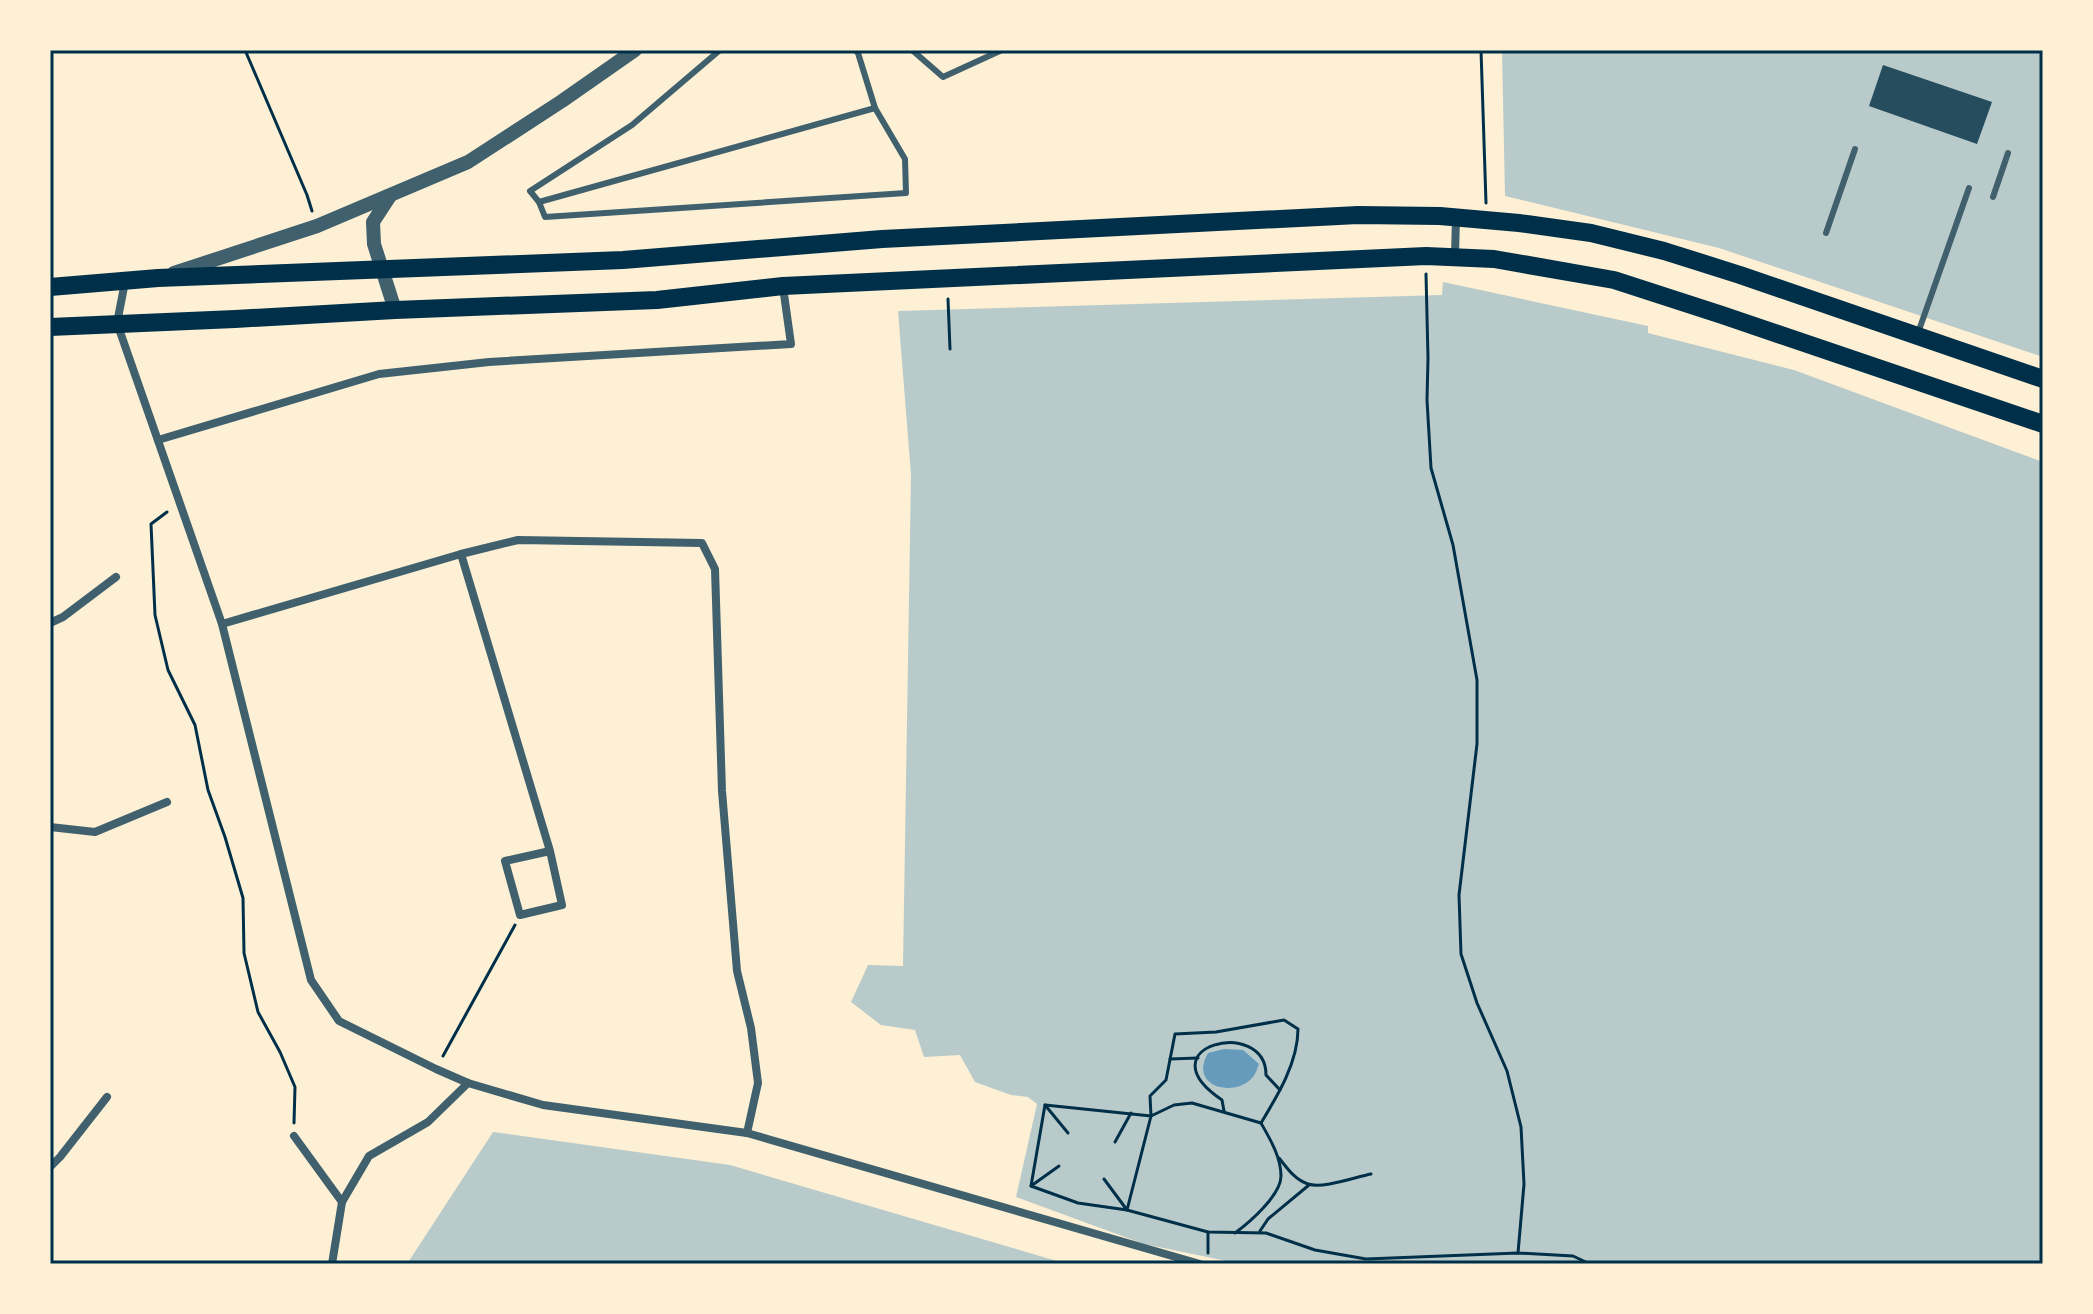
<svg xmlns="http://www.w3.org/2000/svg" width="2093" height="1314" viewBox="0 0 2093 1314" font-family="'Open Sans',sans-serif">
<rect width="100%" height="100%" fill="#fdf0d5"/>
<g fill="#b9caca">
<path d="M1502 50H2043V357L1719 248 1505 196Z"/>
<path d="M1443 282 1648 326V333L1794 370 2043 462V1264H1241L1144 1244 1016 1197 1037 1104 1028 1097 1011 1095 975 1082 960 1055 924 1057 915 1030 881 1025 851 1002 868 965 903 966 911 475 898 311 1442 295Z"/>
<path d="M493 1132 730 1165 1067 1264H407Z"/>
</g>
<path fill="#669bbc" d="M1224 1049 1243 1050 1259 1064C1257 1069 1256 1073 1253 1077 1236 1098 1188 1088 1208 1053Z"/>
<path fill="#264d5e" d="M1883 65 1992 102 1977 144 1869 106Z"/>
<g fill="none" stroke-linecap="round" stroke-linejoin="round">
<g stroke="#003049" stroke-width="3">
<path d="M245 50 307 195 312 211"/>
<path d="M1481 50 1486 203"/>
<path d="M1426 274 1428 358 1427 400 1431 468 1453 545 1477 680V744L1459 895 1461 954 1477 1003 1507 1071 1521 1127 1524 1184 1518 1253"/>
<path d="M948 299 950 349"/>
<path d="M167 512 151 524 155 615 168 670 195 725 208 790 225 837 243 898 244 953 258 1012 280 1052 295 1087 294 1123"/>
<path d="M1284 1020 1298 1029C1298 1062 1278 1095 1261 1123L1192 1103 1174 1105 1151 1116 1150 1096 1166 1080 1175 1034 1216 1032Z"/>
<path d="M443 1056 515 925"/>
<path d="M1170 1059 1198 1058"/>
<path d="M1045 1105 1068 1133"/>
<path d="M1224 1111 1222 1100C1142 1046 1266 1016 1266 1075L1280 1090"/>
<path d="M1115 1142 1131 1113"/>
<path d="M1279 1158C1287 1168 1295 1180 1308 1184 1323 1189 1355 1177 1371 1174"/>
<path d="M1104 1179 1127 1210"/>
<path d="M1031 1186 1059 1166"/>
<path d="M1127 1210 1151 1116 1045 1105 1031 1186 1078 1203 1127 1210 1208 1232 1266 1233 1315 1250 1366 1259 1518 1253 1573 1256 1590 1264"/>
<path d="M1260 1231 1268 1219 1309 1185"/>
<path d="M1208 1232V1253"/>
<path d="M1235 1233C1250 1222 1281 1195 1281 1176 1281 1157 1270 1139 1261 1123"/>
</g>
<g stroke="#3f606c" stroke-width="6">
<path d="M720 50 632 125 530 191 539 202 545 217 906 193 905 159 875 108 858 53 855 50"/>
<path d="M912 50 943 77 1002 50"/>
<path d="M1993 197 2008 153"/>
<path d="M539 202 875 108"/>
<path d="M1826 233 1855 149"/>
<path d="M1918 333 1969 188"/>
</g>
<g stroke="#3f606c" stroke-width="8">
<path d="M1455 256 1456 217"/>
<path d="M125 282 117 323 222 624 311 980 339 1021 436 1069 468 1083 543 1105 747 1133 1200 1264"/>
<path d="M158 440 379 374 489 362 791 344 783 287"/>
<path d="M461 554 550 851 562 905 520 915 505 861 550 851"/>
<path d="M50 623 63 617 116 577"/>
<path d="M222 624 461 554 518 540 702 543 715 569 722 791 737 971 751 1028 758 1083 747 1133"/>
<path d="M50 827 95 832 167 802"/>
<path d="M294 1136 342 1202"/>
<path d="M50 1167 60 1157 107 1097"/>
<path d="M332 1264 342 1202 369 1156 428 1122 468 1083"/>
</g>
<g stroke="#3f606c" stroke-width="14">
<path d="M390 196 373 222 374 244 395 310"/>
<path d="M174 273 317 226 468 162 562 101 635 50"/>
</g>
<g stroke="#003049" stroke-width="18">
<path d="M50 287 158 278 623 260 882 239 1358 215 1440 216 1519 223 1591 233 1664 251 1740 275 2043 379"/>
<path d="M50 327 235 319 395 310 657 300 783 286 1426 256 1494 259 1614 280 1722 315 2043 424"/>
</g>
</g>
<rect width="2093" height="1314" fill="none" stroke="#fdf0d5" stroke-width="104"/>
<rect x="52" y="52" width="1989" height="1210" fill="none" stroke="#003049" stroke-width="3"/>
</svg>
